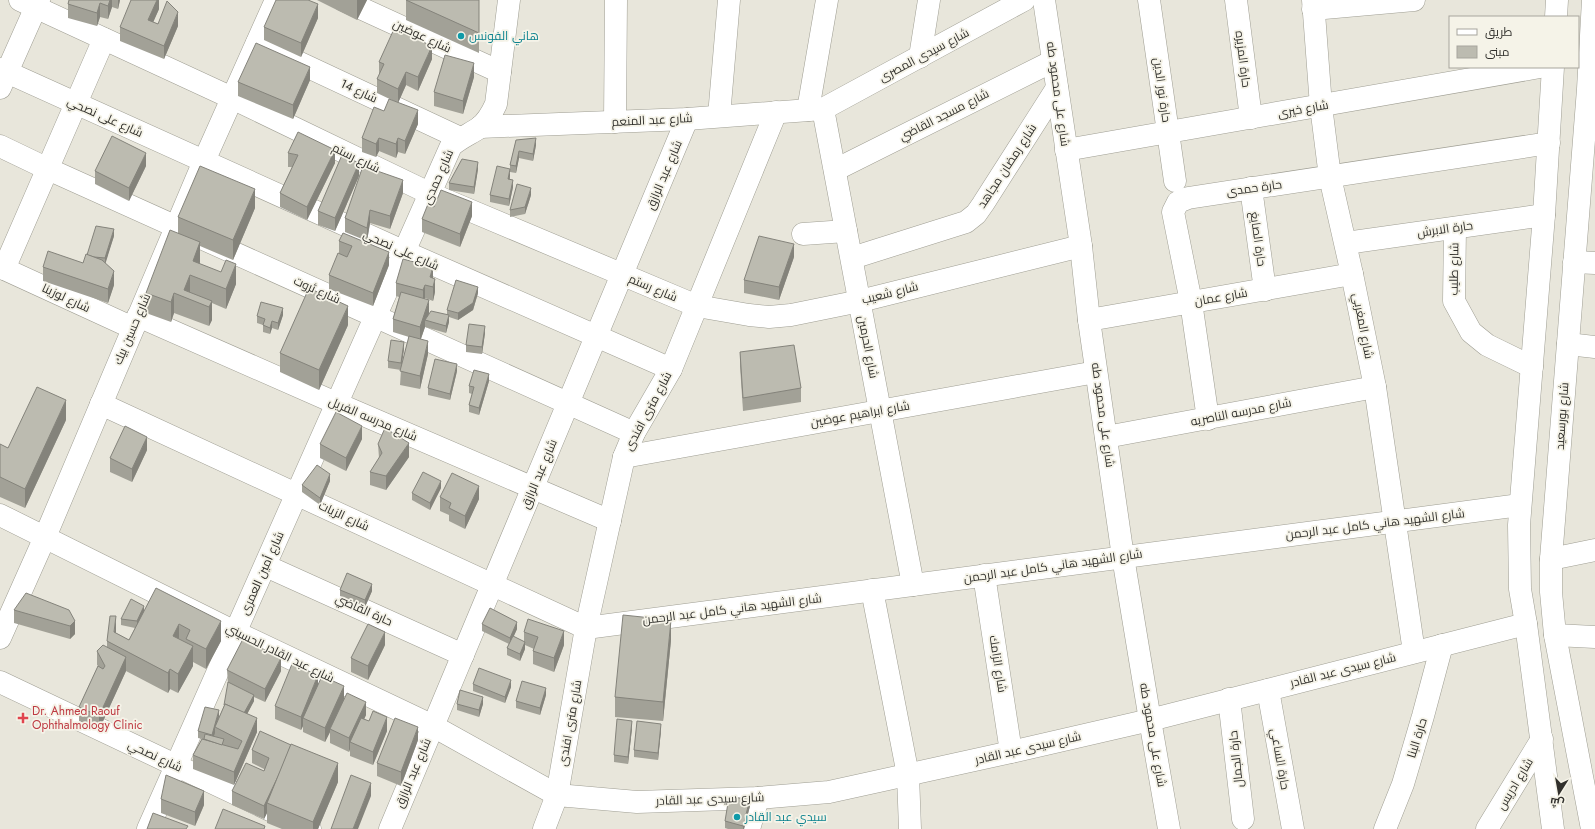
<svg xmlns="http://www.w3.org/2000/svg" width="1595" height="829" viewBox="0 0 1595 829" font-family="Jost,Cairo,sans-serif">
<rect width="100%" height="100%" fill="#e8e6db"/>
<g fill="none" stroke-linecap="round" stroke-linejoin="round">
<defs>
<g id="street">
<path d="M20 0 232 98 431 194 697 306 749 315 769 317 791 315 860 301 1081 246"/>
<path d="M343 0 500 72"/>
<path d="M1044 0 1081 246 1089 320 1123 557 1150 720 1169 829"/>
<path d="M1149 0 1175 181"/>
<path d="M1236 0 1251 118"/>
<path d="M1313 0 1321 106 1330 177 1352 274 1375 387 1414 652"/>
<path d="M1313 9 1414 0"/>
<path d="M257 43 460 138"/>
<path d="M920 57 929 0"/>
<path d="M0 69 405 252 671 369"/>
<path d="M0 88 39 0"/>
<path d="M823 109 913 585"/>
<path d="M808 110 827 0"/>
<path d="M719 116 729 0"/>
<path d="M615 122 616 0"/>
<path d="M480 127 687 119 823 109 1024 0"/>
<path d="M0 146 48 169 634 433"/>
<path d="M1066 150 1540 67"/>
<path d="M835 170 1053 61"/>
<path d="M1251 188 1265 290"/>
<path d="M1455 228 1454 301 1471 332 1487 345 1532 367"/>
<path d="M803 234 846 231"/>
<path d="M1346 243 1544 215"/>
<path d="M852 258 966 222 976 214 983 204 1057 88"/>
<path d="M1574 262 1595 263"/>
<path d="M0 267 133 328"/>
<path d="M4 269 104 39"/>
<path d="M138 316 338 404 610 521"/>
<path d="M1089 320 1352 274"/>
<path d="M1568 344 1595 347"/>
<path d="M101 404 586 628 1520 505"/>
<path d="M1208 419 1191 302 1173 212 1178 202 1188 198 1549 143"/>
<path d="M1106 437 1375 387"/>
<path d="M624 457 1096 372"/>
<path d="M0 515 235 632 433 726 557 795 586 628 624 457 634 433 671 369 776 112"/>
<path d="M1551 559 1595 550"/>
<path d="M266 566 463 655"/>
<path d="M984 575 1011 752"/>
<path d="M872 590 908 775 910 829"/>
<path d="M1555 635 1595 637"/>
<path d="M0 682 310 829"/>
<path d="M1268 690 1293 829"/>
<path d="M1229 699 1243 819"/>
<path d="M148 829 451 146C460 138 470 134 479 128 487 122 492 113 496 104L509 0"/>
<path d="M390 829 687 119"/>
<path d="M749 829 758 798"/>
<path d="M1385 829 1403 784 1423 716 1442 645"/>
<path d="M1487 829 1542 739"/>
</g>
<g id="secondary">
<path d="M1556 17 1557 0"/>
<path d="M1553 67 1544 215 1519 525 1520 589 1526 624 1553 829"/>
<path d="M0 638 45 537 204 161 276 0"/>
<path d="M544 829 557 795 637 802 758 798 829 792 1011 752 1150 720 1526 624"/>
<path d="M1592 829 1555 635 1551 592V559L1588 89 1593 0"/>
</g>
</defs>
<use href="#street" stroke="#9f9e93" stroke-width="23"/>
<use href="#secondary" stroke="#9f9e93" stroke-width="23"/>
<use href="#street" stroke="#fff" stroke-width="22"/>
<use href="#secondary" stroke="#fff" stroke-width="22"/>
</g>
<g fill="#a2a197">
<path d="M69 0H120L118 9 112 7 108 19 100 17 97 26 68 18V4Z"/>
<path d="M159 0V9L153 22 158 24 178 26 164 59 120 41V27Z"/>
<path d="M317 0H367L357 20Z"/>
<path d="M406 0H479V53L406 20Z"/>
<path d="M318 18 301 57 264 40V27Z"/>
<path d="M432 59 418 91 406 85 398 103 418 124 405 154 398 152 396 158 379 151 376 157 362 152V138L384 111 396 102 377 93V79L379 76V62Z"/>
<path d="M474 77 463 114 434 106V92Z"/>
<path d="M310 80 293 119 238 96V82Z"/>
<path d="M516 140 536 145 533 161 519 158 516 173 510 172V165Z"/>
<path d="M288 153 335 163 307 220 280 207V193L292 167H288Z"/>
<path d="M146 166 129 201 95 184V171Z"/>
<path d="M478 169 474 194 449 190V183Z"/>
<path d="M359 176 335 231 318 225V211Z"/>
<path d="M510 176V179L513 187 509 206 490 202V195Z"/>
<path d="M403 193 390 229 370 223 367 241 345 232V218Z"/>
<path d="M531 195 525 214 510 217V210Z"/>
<path d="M434 207 472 216 460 247 422 232V219Z"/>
<path d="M255 208 233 260 200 246V264L236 284 226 309 212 303V320L209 326 174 313 171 322 146 313V293L178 234V217Z"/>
<path d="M343 233 389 265 373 306 329 289V275L339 254V241Z"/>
<path d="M114 236 105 263 114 285 108 303 43 281V267L83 263 87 255Z"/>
<path d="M794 257 779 300 744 293V280Z"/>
<path d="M433 278 435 292 433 301 425 298 424 299 429 313 428 316 447 315V310L478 293 473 310 458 320 449 317V322L446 333 425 327 421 339 428 354 420 389 400 385 401 370 388 368V361L404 349 401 367 409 337 393 332V319L399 297 396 296V283Z"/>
<path d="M283 315 278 330 272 328 270 334 263 332V325L257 323V316Z"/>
<path d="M348 325 319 390 280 372V353Z"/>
<path d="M485 333 482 354 466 352V345Z"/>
<path d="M740 352 801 388V402L743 411 740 366Z"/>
<path d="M457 371 450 400 428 395V388Z"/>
<path d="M489 381 479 415 469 412V405L472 394 469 393V386Z"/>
<path d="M66 420 25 508 0 497V444L8 448Z"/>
<path d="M362 439 346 471 320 458V444Z"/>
<path d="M378 444 409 457 386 490 370 485V472L379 458Z"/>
<path d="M147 450 132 482 110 472V458Z"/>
<path d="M330 481 320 505 302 492V485Z"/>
<path d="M441 488 430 510 412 500V493Z"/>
<path d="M440 497 479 499 465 529 449 521V515L440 511Z"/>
<path d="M340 590 372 591 365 607 340 596Z"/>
<path d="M14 610 75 621V634L70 639 14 623Z"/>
<path d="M144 610 221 641 206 669 193 662V666L178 693 170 689 168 693 126 671 99 730 79 721V707L98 666 97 665V651L107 647V641L116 633 129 640 135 628 121 625V619Z"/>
<path d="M482 624 517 629 513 637 524 642V632L564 645 554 672 533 664V651L534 649 525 645V649L520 661 507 655V648L509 644 482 631Z"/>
<path d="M671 640 663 721 615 717V697Z"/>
<path d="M385 645 368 680 351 672V658Z"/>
<path d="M227 670 281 671 265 702 254 697V701L247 714 257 732 234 785 193 769V755L202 739 198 738V731L219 717 224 706 228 684Z"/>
<path d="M473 684 511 687 505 703 473 691Z"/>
<path d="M318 685 344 699 366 715 364 719 387 731 373 765 350 756V749L349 752 330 743V732L325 742 303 732V726L301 730 275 719V706Z"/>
<path d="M546 695 540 715 516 708V701Z"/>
<path d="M457 704H483L479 717 457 710Z"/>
<path d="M632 728 628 764 614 762V755Z"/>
<path d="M661 730 658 760 634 757V750Z"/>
<path d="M418 740 401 786 377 776V763Z"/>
<path d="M252 750 338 782 318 829H282L267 823V813L264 819 232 805V791L264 771V769L252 763Z"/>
<path d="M161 799 204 805 195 826 161 813Z"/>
<path d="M750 806 744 829H728L725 828V821Z"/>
</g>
<g fill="#84837b">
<path d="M110 0H112V7L108 19V6Z"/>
<path d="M118 0H120L118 9Z"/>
<path d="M157 0H159V9L148 34V20Z"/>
<path d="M357 0H367L357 20Z"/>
<path d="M100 3V17L97 26V13Z"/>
<path d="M318 4V18L301 57V43Z"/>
<path d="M178 12V26L164 59V46Z"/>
<path d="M432 46V59L418 91V77Z"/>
<path d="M474 63V77L463 114V101Z"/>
<path d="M310 67V80L293 119V105Z"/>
<path d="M406 72V85L398 103V89Z"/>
<path d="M418 110V124L405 154V141Z"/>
<path d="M379 138V151L376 157V144Z"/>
<path d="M398 138V152L396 158V144Z"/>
<path d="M536 138V145L533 161V154Z"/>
<path d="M335 150V163L307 220V207Z"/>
<path d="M519 151V158L516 173V166Z"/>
<path d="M146 153V166L129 201V188Z"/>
<path d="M478 162V169L474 194V187Z"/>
<path d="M359 163V176L335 231V218Z"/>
<path d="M510 169V176L508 186V179Z"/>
<path d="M403 180V193L390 229V216Z"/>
<path d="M513 180V187L509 206V199Z"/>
<path d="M531 188V195L525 214V207Z"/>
<path d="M255 189V208L233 260V240Z"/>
<path d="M472 202V216L460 247V234Z"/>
<path d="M370 210V223L367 241V228Z"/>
<path d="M114 229V236L105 265V258Z"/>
<path d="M200 242V262L194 277 193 261Z"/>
<path d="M794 244V257L779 300V287Z"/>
<path d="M389 252V265L373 306V293Z"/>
<path d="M236 264V284L226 309V289Z"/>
<path d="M433 267V280L430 277Z"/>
<path d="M114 271V285L108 303V289Z"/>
<path d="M190 275V295L184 290Z"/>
<path d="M435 279V292L433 301V287Z"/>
<path d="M425 285V298L423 304V290Z"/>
<path d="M478 287V293L473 310 458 320V313Z"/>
<path d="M174 293V313L171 322V302Z"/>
<path d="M429 300V313L426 321 425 320V327L420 341V327Z"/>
<path d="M212 301V320L209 326V307Z"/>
<path d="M348 306V325L319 390V370Z"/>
<path d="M283 308V315L278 330V323Z"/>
<path d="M449 315V322L446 333V326Z"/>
<path d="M272 321V328L270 334V328Z"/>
<path d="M485 326V333L482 354V347Z"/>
<path d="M428 341V354L420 389V376Z"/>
<path d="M404 342V349L401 370V363Z"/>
<path d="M457 364V371L450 400V394Z"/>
<path d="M489 374V381L479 415V408Z"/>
<path d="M66 400V420L25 508V489Z"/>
<path d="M362 426V439L346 471V458Z"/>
<path d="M147 437V450L132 482V469Z"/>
<path d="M409 443V457L386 490V476Z"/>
<path d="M330 474V481L320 505V498Z"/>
<path d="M441 481V488L430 510V503Z"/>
<path d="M479 486V499L465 529V516Z"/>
<path d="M372 584V591L365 607V600Z"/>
<path d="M144 606V613L137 628V621Z"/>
<path d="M116 616V636L114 632Z"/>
<path d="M671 620V640L663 721V702Z"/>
<path d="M75 621V634L70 639V626Z"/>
<path d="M221 621V641L206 669V649Z"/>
<path d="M517 622V629L510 645V638Z"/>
<path d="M179 624V644L173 636Z"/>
<path d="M564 631V645L554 672V658Z"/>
<path d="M385 632V645L368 680V666Z"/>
<path d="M525 642V649L520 661V654Z"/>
<path d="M193 646V666L178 693V674Z"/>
<path d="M126 657V671L99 730V716Z"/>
<path d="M281 658V671L265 702V689Z"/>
<path d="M170 669V689L168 693V673Z"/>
<path d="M318 675V689L303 718V726L301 730V717Z"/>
<path d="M511 680V687L505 703V697Z"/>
<path d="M344 686V700L330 729V732L325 742V728Z"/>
<path d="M546 688V695L540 715V708Z"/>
<path d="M254 695V701L243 722V715Z"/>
<path d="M483 697V704L479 717V710Z"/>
<path d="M366 702V715L353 743 350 742V749L349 752V738Z"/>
<path d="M219 710V717L215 727V733L212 742V735Z"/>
<path d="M387 717V731L373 765V752Z"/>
<path d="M257 718V732L234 785V772Z"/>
<path d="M632 721V728L628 764V757Z"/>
<path d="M661 724V730L658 760V753Z"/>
<path d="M418 727V740L401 786V772Z"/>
<path d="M292 746 267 803V813L264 819V806Z"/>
<path d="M338 763V782L318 829H313V822Z"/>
<path d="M371 783V796L358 829H353Z"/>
<path d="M204 791V805L195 826V812Z"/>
<path d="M750 799V806L744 829H743V826Z"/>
</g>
<g fill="#bcbbb0" stroke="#84837b">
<path d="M69 0H110L108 6 100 3 97 13 68 4Z"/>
<path d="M131 0H157L148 20 158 24 167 1 178 12 164 46 120 27Z"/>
<path d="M276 0H308L318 4 301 43 264 27Z"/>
<path d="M406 0H479V33Z"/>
<path d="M394 29 432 46 418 77 406 72 398 89 377 79 384 64 379 62Z"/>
<path d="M256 43 310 67 293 105 238 82Z"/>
<path d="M445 55 474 63 463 101 434 92Z"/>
<path d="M389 99 418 110 405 141 398 138 396 144 379 138 376 144 362 138 374 107 384 111Z"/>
<path d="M298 132 335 150 307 207 280 193 298 155 288 153Z"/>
<path d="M112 136 146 153 129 188 95 171Z"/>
<path d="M536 138 533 154 519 151 516 166 510 165 516 140Z"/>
<path d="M342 155 359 163 335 218 318 211Z"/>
<path d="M462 159 478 162 474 187 449 183Z"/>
<path d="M200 166 255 189 233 240 178 217Z"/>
<path d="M363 166 403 180 390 216 370 210 367 228 345 218Z"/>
<path d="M497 166 510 169 508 179 513 180 509 199 490 195Z"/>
<path d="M517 184 531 188 525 207 510 210Z"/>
<path d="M441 190 472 202 460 234 422 219 428 204 434 207Z"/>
<path d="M96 226 114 229 105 258 94 257 87 255Z"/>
<path d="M170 230 200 242 193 261 221 272 226 260 236 264 226 289 190 275 184 290 212 301 209 307 174 293 171 302 146 293Z"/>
<path d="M343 233 389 252 373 293 329 275 338 253 347 257 352 246 339 241Z"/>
<path d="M759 236 794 244 779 287 744 280Z"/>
<path d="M48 251 83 263 86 254 102 260 114 271 108 289 43 267Z"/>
<path d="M403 259 433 267 430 277 435 279 433 287 425 285 423 290 396 283Z"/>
<path d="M456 280 478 287 473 303 458 313 447 310Z"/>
<path d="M309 288 348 306 319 370 280 353Z"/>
<path d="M401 292 429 300 420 327 393 319Z"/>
<path d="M261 302 283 308 278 323 272 321 270 328 263 325 265 319 257 316Z"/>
<path d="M431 311 449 315 446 326 425 320Z"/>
<path d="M469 324 485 326 482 347 466 345Z"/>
<path d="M409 336 428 341 420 376 400 371Z"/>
<path d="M391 340 404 342 401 363 388 361Z"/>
<path d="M794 345 801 388 743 398 740 352Z"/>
<path d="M435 359 457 364 450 394 428 388Z"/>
<path d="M474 370 489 374 479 408 469 405 474 387 469 386Z"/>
<path d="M37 387 66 400 25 489 0 477V444L8 448Z"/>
<path d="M336 412 362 426 346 458 320 444Z"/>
<path d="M125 426 147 437 132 469 110 458Z"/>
<path d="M385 428 409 443 386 476 370 472 382 453 378 444Z"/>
<path d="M317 465 330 474 320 498 302 485Z"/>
<path d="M423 472 441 481 430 503 412 493Z"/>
<path d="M452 473 479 486 465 516 449 508 451 503 440 497Z"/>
<path d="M347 573 372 584 365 600 340 590Z"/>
<path d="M156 588 221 621 206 649 186 639 190 630 179 624 173 636 193 646 178 674 170 669 168 673 107 641 110 616H116L114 632 129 640Z"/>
<path d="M26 593 69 610 75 621 70 626 14 610Z"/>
<path d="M131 599 144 606 137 621 121 619Z"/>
<path d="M490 608 517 622 510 638 482 624Z"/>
<path d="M623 615 671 620 663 702 615 697Z"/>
<path d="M528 619 564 631 554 658 533 651 538 637 524 632Z"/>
<path d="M368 624 385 632 368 666 351 658Z"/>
<path d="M513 636 525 642 520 654 507 648Z"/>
<path d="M243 639 281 658 265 689 227 670Z"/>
<path d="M103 645 126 657 99 716 79 707 98 666 103 669 105 666 97 651Z"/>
<path d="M292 664 318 675 301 717 275 706Z"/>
<path d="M479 668 511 680 505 697 473 684Z"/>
<path d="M322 676 344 686 325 728 303 718Z"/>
<path d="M522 681 546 688 540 708 516 701Z"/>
<path d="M228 682 254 695 244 713 225 704 224 705Z"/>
<path d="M460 690 483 697 479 710 457 704Z"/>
<path d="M347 693 366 702 349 738 330 729Z"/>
<path d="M225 704 257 718 234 772 193 755 202 739 238 749 242 741 215 727Z"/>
<path d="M205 707 219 710 212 735 198 731Z"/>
<path d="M373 711 387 717 373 752 350 742 361 718 369 721Z"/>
<path d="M395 718 418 727 401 772 377 763Z"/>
<path d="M617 719 632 721 628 757 614 755Z"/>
<path d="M637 721 661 724 658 753 634 750Z"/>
<path d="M260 731 291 745 281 770 264 806 232 791 246 763 264 771 269 758 252 750Z"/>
<path d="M205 734 224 739 222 745 204 739Z"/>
<path d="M291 744 338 763 313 822 267 803Z"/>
<path d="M166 775 204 791 195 812 161 799Z"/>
<path d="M351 775 371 783 353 829H331Z"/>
<path d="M729 797 750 799 743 826 725 821Z"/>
<path d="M223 809 265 826 264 829H215Z"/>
<path d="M153 813 188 826 186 829H147Z"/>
</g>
<g fill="#0f9aa8" stroke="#f5f3e8" stroke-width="1.5">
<circle cx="461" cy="36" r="4"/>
<circle cx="737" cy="817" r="4"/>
</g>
<path fill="#e0444e" stroke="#f5f3e8" stroke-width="1.5" d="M21 712h4v4h4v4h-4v4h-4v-4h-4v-4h4z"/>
<g text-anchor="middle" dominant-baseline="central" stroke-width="3.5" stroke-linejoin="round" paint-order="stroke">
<g font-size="12" fill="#31302c" stroke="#f5f3e8">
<text transform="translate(422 36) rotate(25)">شارع عوضين</text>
<text transform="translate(924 55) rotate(-28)">شارع سيدى المصرى</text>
<text transform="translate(1243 59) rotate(83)">حارة المزيره</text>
<text transform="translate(1162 90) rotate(82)">حارة نور الدين</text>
<text transform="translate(359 91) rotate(25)">شارع 14</text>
<text transform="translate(1058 94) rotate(82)">شارع على محمود طه</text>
<text transform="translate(1303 109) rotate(-10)">شارع خيرى</text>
<text transform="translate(944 115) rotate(-27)">شارع مسجد القاضي</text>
<text transform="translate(105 117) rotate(24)">شارع على نصحي</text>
<text transform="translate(652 120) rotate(-3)">شارع عبد المنعم</text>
<text transform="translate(356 158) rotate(26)">شارع رستم</text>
<text transform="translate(1007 166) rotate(-57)">شارع رمضان مجاهد</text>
<text transform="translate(664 175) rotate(-67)">شارع عبد الرازق</text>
<text transform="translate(438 177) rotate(-66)">شارع حمدى</text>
<text transform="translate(1254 188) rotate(-8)">حارة حمدى</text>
<text transform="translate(1445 229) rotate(-8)">حارة الابرش</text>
<text transform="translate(1258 239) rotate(82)">حارة الصايغ</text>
<text transform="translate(401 250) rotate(24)">شارع على نصحي</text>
<text transform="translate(1454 269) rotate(-89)">شارع طليب</text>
<text transform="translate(653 288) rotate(23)">شارع رستم</text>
<text transform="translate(317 290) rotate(24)">شارع ثروت</text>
<text transform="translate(890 293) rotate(-14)">شارع شعيب</text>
<text transform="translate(1221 297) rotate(-10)">شارع عمان</text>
<text transform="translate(66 298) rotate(25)">شارع لوزينا</text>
<text transform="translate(1363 326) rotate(79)">شارع المغربي</text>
<text transform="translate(132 329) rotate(-67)">شارع حسين بيك</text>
<text transform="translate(868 347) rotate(79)">شارع الحرمين</text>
<text transform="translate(648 411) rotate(-62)">شارع مترى افندى</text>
<text transform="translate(1241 412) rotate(-11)">شارع مدرسه الناصريه</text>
<text transform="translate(860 414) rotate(-10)">شارع ابراهيم عوضين</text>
<text transform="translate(1103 415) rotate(82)">شارع على محمود طه</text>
<text transform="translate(1562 416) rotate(-86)">شارع بورسعيد</text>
<text transform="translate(373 419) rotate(23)">شارع مدرسه الفريل</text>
<text transform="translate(539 474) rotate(-67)">شارع عبد الرازق</text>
<text transform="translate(344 516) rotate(25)">شارع الزيات</text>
<text transform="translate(1375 524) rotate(-7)">شارع الشهيد هاني كامل عبد الرحمن</text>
<text transform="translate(1053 566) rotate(-8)">شارع الشهيد هاني كامل عبد الرحمن</text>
<text transform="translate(262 573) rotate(-66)">شارع أمين العمرى</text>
<text transform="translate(732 609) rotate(-7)">شارع الشهيد هاني كامل عبد الرحمن</text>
<text transform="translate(364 610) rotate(24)">حارة القاضي</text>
<text transform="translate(280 653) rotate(26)">شارع عبد القادر الحسيني</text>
<text transform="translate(998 664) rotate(81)">شارع الزامك</text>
<text transform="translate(1343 670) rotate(-14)">شارع سيدى عبد القادر</text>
<text transform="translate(570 723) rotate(-80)">شارع مترى افندى</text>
<text transform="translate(1153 735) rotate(80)">شارع على محمود طه</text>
<text transform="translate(1417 738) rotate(-73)">حارة البنا</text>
<text transform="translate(1028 748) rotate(-13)">شارع سيدى عبد القادر</text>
<text transform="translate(155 756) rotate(25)">شارع نصحي</text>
<text transform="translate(1236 759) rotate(-96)">حارة الجمال</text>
<text transform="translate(1280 759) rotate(80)">حارة الساعي</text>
<text transform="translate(413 773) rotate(-67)">شارع عبد الرازق</text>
<text transform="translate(1515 784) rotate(-59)">شارع ادريس</text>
<text transform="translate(710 799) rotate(-2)">شارع سيدى عبد القادر</text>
</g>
<g font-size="12" fill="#0d838f" stroke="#f5f3e8" text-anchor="start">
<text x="469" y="36">هاني الفونس</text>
<text x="745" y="817">سيدي عبد القادر</text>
</g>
<g font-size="12" fill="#be3a42" stroke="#f5f3e8" text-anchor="start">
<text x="32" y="711">Dr. Ahmed Raouf<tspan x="32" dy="14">Ophthalmology Clinic</tspan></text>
</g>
</g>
<rect x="1449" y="16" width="130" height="52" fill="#f5f3e8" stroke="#a7a59d"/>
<rect x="1457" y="29" width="20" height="6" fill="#ffffff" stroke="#a7a59d"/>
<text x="1485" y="36" font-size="12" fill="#31302c">طريق</text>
<rect x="1457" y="46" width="20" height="12" fill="#bcbbb0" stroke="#a7a59d"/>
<text x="1485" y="56" font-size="12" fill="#31302c">مبنى</text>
<g transform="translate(1559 793) rotate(191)" stroke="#f5f3e8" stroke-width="3" paint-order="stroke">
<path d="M0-3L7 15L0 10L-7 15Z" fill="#31302c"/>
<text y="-6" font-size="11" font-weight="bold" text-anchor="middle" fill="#31302c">ش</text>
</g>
</svg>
